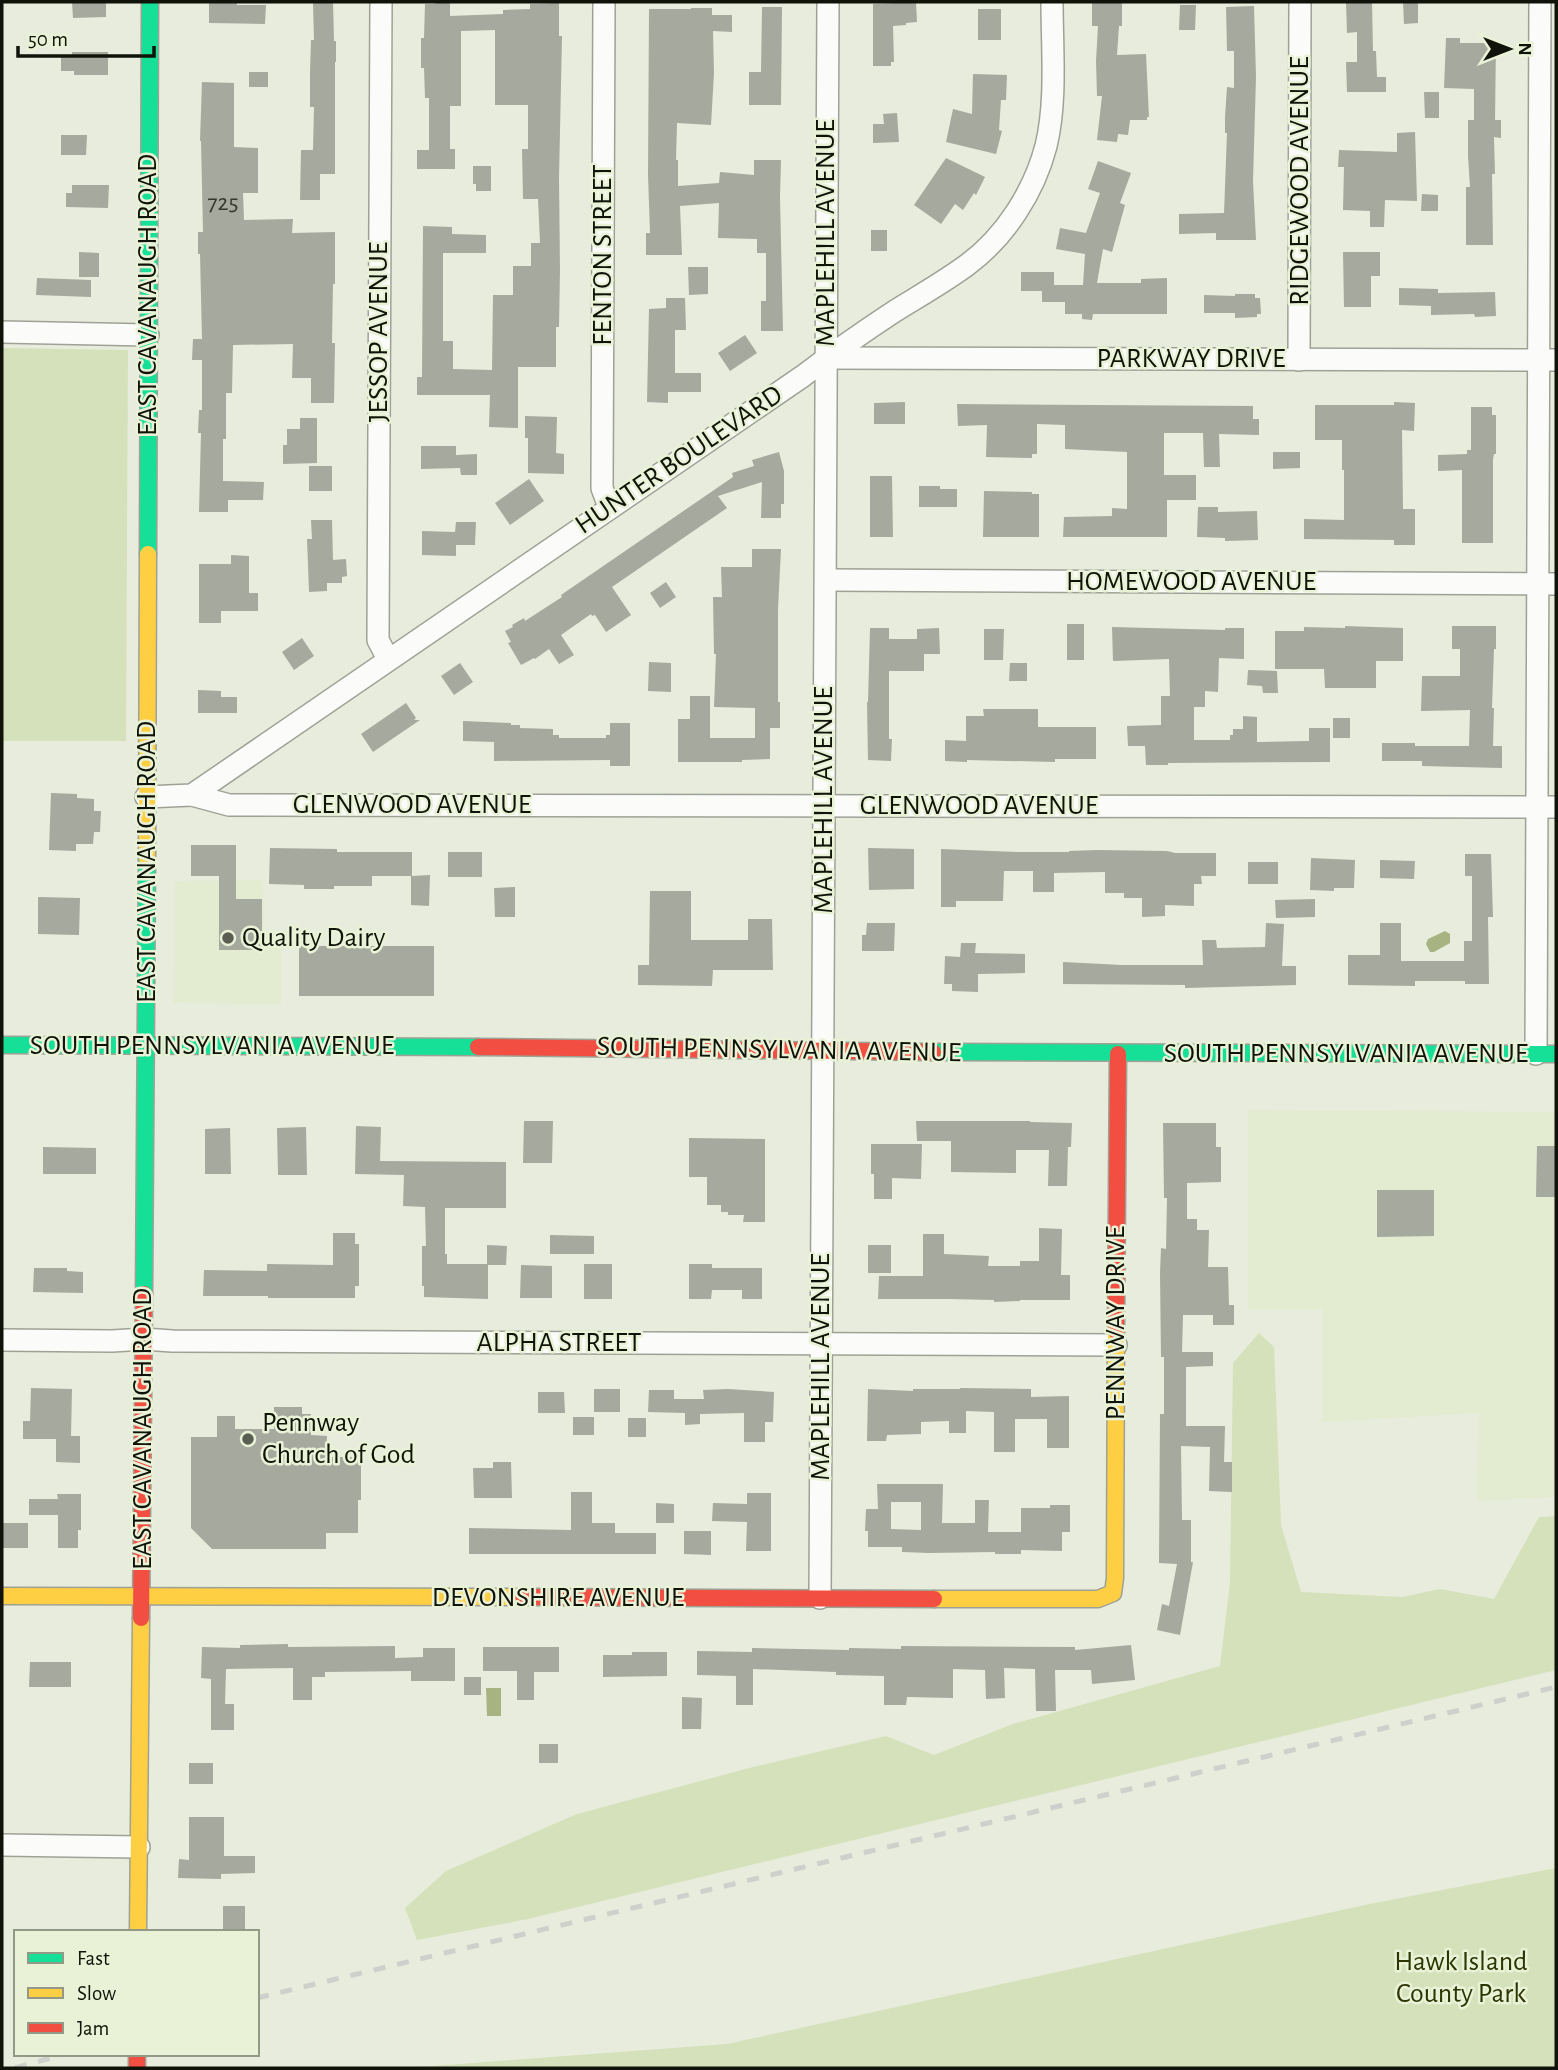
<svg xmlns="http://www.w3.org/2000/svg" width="1558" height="2070" viewBox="0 0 1558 2070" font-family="'Alegreya Sans',sans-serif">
<rect width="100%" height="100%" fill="#e7ecdc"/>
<g fill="#e3ebd1">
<path d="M263 880 264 945H281V1004L174 1003 175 881Z"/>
<path d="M1248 1110 1556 1112V1497L1477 1501 1479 1413 1322 1422V1309H1248Z"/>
</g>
<g fill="#d5e1ba">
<path d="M2 348 128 350 126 741H2Z"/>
<path d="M1259 1333 1274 1347 1281 1525 1301 1592 1402 1597 1440 1589 1494 1599 1539 1517 1556 1516V1670L528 1919 417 1940 405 1908 446 1871 577 1814 753 1767 886 1736 934 1755 1013 1724 1220 1666 1230 1582 1233 1363Z"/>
<path d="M1556 1868V2068H406L727 2044 1365 1905Z"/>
</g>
<g fill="#a7b482">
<path d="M1445 931 1450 934V943L1434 952H1430L1426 944 1428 939Z"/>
<path d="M486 1688H501V1716H487Z"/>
</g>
<g fill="#a6a99d" fill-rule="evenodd">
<path d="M72 2H106V17L73 18Z"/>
<path d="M209 2H237V5H266L265 24 209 23Z"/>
<path d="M333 2 334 41H336V62H335V174H320V200H300L301 150H313L314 107H310V72L311 40H314L313 3Z"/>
<path d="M435 2H450V16L503 14V10L530 9V4L559 3V36H562L559 178 560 269 559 327H556V367H518V428L489 427 490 395H417V377H422L423 226 452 227V234L486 235V253H443V341H453V369L492 370 493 295H513V266H531V243H540L538 199H523L522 149H528V105H495V30L461 31V106H450V149H455V169H417V150H429V98H425L424 68H421V38H424L425 4H435Z"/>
<path d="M916 2 917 22 906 23V25L893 26 894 62H891V66H873V4Z"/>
<path d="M1092 2H1122V26H1119L1117 55 1146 54 1149 117H1147V120H1130L1128 135 1118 134 1117 142 1097 140 1102 96H1097L1096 61 1098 26H1092Z"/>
<path d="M1346 2H1372L1373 51H1376L1377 77H1386V92H1347L1346 62H1357V32L1347 33Z"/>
<path d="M1403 2H1418V23L1404 24Z"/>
<path d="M1180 5H1196L1195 30H1179Z"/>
<path d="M1254 6 1256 77 1253 181 1256 240H1216V233L1179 234V214L1224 213 1227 133H1225V117L1227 87 1234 88V51H1227L1226 7Z"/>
<path d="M762 7H782L781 105H749V72H761Z"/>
<path d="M691 8H712V15H732V32L713 31 714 73 711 125 677 123 676 160H678V186L719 183 720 172 754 175V160H781L780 197 783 331H761V301H766V253H757V239L718 238 719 203 680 206 682 255H646V233H650L648 175 649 9H691Z"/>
<rect x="978" y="9" width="23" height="31"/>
<path d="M1446 38H1460V43H1496L1495 120H1501V138L1494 137 1495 174H1492L1493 245H1466V187H1470L1468 156V120H1474V89L1444 88Z"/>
<path d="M72 52H108V75H74V71H61V56H72Z"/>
<rect x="249" y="72" width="19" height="15"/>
<path d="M973 74 1007 75 1006 100H1001L999 130 1002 131 996 154 946 142 953 109 972 114Z"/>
<path d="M202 82 234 83V147L258 148V193H243L244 220 293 219 292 233 335 232V284H333L332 343H335L334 403H311V378H292L293 344 233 345 232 393H226V439H223V481L264 482 263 500H228V512H199L201 433H198L199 410H202V360H192L193 339H202L200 254H198V232H203L201 141H200Z"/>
<path d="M1424 92H1439V118H1425Z"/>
<path d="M897 113 899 142 873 143V124H884L883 114Z"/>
<path d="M1415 132 1417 201 1385 200 1384 227H1370V211L1343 210 1344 167H1338L1339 150 1397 152V133Z"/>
<path d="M61 135H87L86 155H61Z"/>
<path d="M946 158 985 177 976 195 974 193 963 210 955 204 941 224 914 205Z"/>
<path d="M1098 161 1131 173 1120 203 1125 205 1112 252 1103 249 1097 283H1141V279L1167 278V314H1093L1092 320 1082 319V314H1065V302H1042V291H1021V272H1054V285H1083L1085 254 1056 249 1060 228 1086 233 1100 193 1088 189Z"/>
<path d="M473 166H491V191H476V184H473Z"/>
<path d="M72 185H109L108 208 66 207V193H72Z"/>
<path d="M1422 194 1438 195V211H1421Z"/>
<rect x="871" y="230" width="16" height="21"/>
<path d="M79 252 99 253V277H79Z"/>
<path d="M1343 252H1380V276H1371V307H1344Z"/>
<path d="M688 267H708V294L689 295Z"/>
<path d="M37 278 91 280V297L36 295Z"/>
<path d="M1399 288 1438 289V293L1495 292 1496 316 1475 317 1474 314 1431 315V306L1399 305Z"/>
<path d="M1235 294H1255V298H1260L1261 314H1257V317L1235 318V313H1204V295L1235 296Z"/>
<path d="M666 298H685L686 330H675V373H701V392H668V403L647 402 649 309 666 308Z"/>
<path d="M745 335 757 353 730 371 718 353Z"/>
<path d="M905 402V424H874V403Z"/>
<path d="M1394 402 1415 403 1414 431 1402 430 1403 509H1415V545H1394V540L1304 539V519L1344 520V470H1342V440H1315V405H1394Z"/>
<path d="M957 404 1253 406V419H1259V435L1219 434 1220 467H1204L1203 433H1164V475H1196V500H1167V537H1063L1064 517 1112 516V508L1127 509V452L1065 449V425L1037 424V454H1032V458L986 457 987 425 958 426Z"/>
<path d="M1471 407H1492V415H1496V454H1494L1493 459V543H1462V470L1438 471V455L1467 454V450H1471Z"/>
<path d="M525 416 557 417 556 453 564 454V474L528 473V438H525Z"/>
<path d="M300 418H317V463L283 464V445H287V429H300Z"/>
<path d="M421 446H456V455L477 454V475H461L460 468 421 469Z"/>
<path d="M779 452 784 471V504H781V518H761L762 482 718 496 727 508 612 587 631 615 606 632 595 615 592 616 591 614 561 635 574 655 559 664 549 649 535 659 534 658 521 665 508 643 511 642 505 631 513 627 512 625 524 618 525 621 562 597 561 595 733 477 732 473 754 466 752 460Z"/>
<path d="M1273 452H1300V468L1273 469Z"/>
<rect x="309" y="466" width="23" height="25"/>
<path d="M870 476H892L893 537H870Z"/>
<path d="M529 479 544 501 510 525 495 503Z"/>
<path d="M919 486H940V489H957V507H919Z"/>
<path d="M984 491 1032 492V494H1039V537H983Z"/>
<path d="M1198 507H1218V512L1257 511 1258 540 1225 541V538L1197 537Z"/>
<path d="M311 520H332L333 560 346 559 347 576 342 577V583H327V591L309 592 307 539H312Z"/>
<path d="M456 522H476L475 545H456V556L422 555V531L455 532Z"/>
<path d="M752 549H781L778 609V702H780V728H770V759L742 760V762H678V719H690V696H710V738H755V708L714 707 716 654H714L713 597H722L721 567H752Z"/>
<path d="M231 555 249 556V593H258V611H221V623H199V564H231Z"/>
<path d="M666 582 676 597 660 608 650 593Z"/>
<rect x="1067" y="624" width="17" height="36"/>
<path d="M1345 626 1403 628V661H1376V688H1325L1324 669H1275V631H1304V627L1345 628Z"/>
<path d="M1452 626H1496V649H1494L1492 708H1494L1493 746H1502V768L1422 766V761H1382V743H1415V746H1469L1470 710 1421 711 1422 676H1460V649H1452Z"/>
<path d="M1112 627 1225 630V628H1244V659L1219 658 1218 692 1205 691V707H1194V740H1230V735H1233V729H1243V716L1257 717V742L1309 741V728H1330V762L1168 763V765H1146L1145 746H1128L1127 726 1161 725V696H1170L1169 659 1113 661Z"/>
<path d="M870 628H889V639H917V629L939 628 940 654H924V671H889V739H892L891 761 868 760 867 702H868Z"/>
<path d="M984 629H1004L1003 660H984Z"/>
<path d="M302 638 314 656 294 670 282 652Z"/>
<path d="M649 662 671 663V692L648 691Z"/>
<path d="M460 663 473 682 454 695 441 676Z"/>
<path d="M1010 663H1027V681H1009Z"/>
<path d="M1248 670 1277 671 1278 693H1263L1262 686 1247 685Z"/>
<path d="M198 690 221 691V697H237V713H198Z"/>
<path d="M406 703 416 718 414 720H420L373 752 361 734Z"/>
<path d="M983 709H1038V727H1096V759H1055V762L967 760V762L945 761V740L966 741V716H984Z"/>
<rect x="1333" y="718" width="17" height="20"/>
<path d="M463 721 511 723V725H520V728L553 729V735H559V738H606V735H610V723H630V766H610V760L494 761V742L463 741Z"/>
<path d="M51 793 77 794V798L94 799V811H101L100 832H94L93 844H76V851L49 850Z"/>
<path d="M191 845H236V899H262V950H219V876H191Z"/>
<path d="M270 848 337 849V852H412V876H372V886H334V889H304V885L269 884Z"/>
<path d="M868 848 914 849V889L869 890Z"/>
<path d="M941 849 1017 852H1069V851L1097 850 1167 851 1175 853H1216V876H1201L1202 884H1194V906L1165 905V916L1142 917V898H1124V893H1105V872L1054 873V892H1033V871H1004L1003 901H956V907H941Z"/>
<rect x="448" y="852" width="34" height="25"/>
<path d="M1465 854H1491L1493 917H1488L1489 984H1465V981H1415V986L1348 985V955H1380V923H1401V961H1464V941H1472V876H1465Z"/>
<path d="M1311 858 1355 860 1354 888H1334V891L1310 890Z"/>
<path d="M1380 860 1415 861 1414 879 1380 878Z"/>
<rect x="1248" y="862" width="30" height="22"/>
<path d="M430 875 429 906 411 905V876Z"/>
<path d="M515 887V917H495L494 888Z"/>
<path d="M650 891H691V940H748V919H772L773 970H713L712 986 638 985V965H649Z"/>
<path d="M38 897 80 898 79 935 38 934Z"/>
<path d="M1315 899V917L1276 918 1275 900Z"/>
<path d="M867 923H895L894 951H862V935H866Z"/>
<path d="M1266 923 1284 924 1282 966H1296V985L1185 988V985L1063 984V962L1122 965H1203L1202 940H1216L1217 948 1265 947Z"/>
<path d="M961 943H976L975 953 1025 954V973L978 974V992L952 991V984H944L945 956 960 957Z"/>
<rect x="299" y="946" width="135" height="50"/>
<path d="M524 1121H553L552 1163H523Z"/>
<path d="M916 1121H1030V1122L1072 1123 1071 1147H1068L1067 1186H1048L1049 1150H1016V1173L951 1172V1141H917Z"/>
<path d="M1163 1123H1216V1147H1221V1182L1187 1183V1219H1197V1230H1209L1208 1267H1228L1229 1305H1234V1325H1213V1315H1183L1182 1352H1213V1366L1186 1367V1426H1225L1224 1462H1232V1492L1209 1491 1210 1447 1181 1446 1182 1520H1191V1562H1193L1180 1635 1157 1630 1162 1604 1169 1606 1177 1564 1159 1563 1160 1414H1164V1357H1161L1160 1273 1161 1248 1166 1249 1167 1198H1164Z"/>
<path d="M356 1126 381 1127 380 1161 506 1162V1208H445V1254H447V1264H487V1245L507 1246 506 1265H488V1299L424 1297V1286H422V1246H426L425 1207 403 1206 404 1175 355 1174Z"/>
<path d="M306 1127 307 1175H278L277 1128Z"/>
<path d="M230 1128 231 1174H205V1129Z"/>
<path d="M689 1138 765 1139V1222H743L744 1215H728V1212H721V1205H707V1177H689Z"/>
<path d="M871 1144H922L921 1179 892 1178V1199H874V1174H871Z"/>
<path d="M1537 1146H1556V1197H1536Z"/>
<path d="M43 1147 96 1148V1174H43Z"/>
<path d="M1377 1190H1434V1236L1377 1237Z"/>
<path d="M1039 1228 1062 1229 1061 1275H1070V1300H1020V1301L994 1302V1300L949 1299H878L879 1276H923V1234H944V1254L989 1256 988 1266H1020V1261H1039Z"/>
<path d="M333 1233H355V1244H359V1286H355V1298H268V1296H203L204 1270 267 1271V1264L333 1265Z"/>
<path d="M550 1235 594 1236V1254H550Z"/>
<rect x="868" y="1245" width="23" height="28"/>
<rect x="584" y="1264" width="28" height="35"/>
<path d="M689 1264H712V1268H762V1299H742V1290H712L711 1299H689Z"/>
<path d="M521 1265 552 1266V1298H520Z"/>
<path d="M34 1268H67V1271L83 1272V1293L33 1292Z"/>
<path d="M31 1388 72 1389 71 1436H80V1463L56 1462V1439H23V1421H30Z"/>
<path d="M960 1388 1031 1389V1397L1069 1396V1448H1047V1419H1015V1452H994V1412L966 1411V1433H949V1421L921 1422V1434L887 1435 886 1441H867L868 1389 913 1391V1389H960Z"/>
<rect x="594" y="1389" width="26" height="23"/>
<path d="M728 1389 774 1392 773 1422H765V1442H744V1413L700 1414V1424L685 1425V1413L648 1412 649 1390H674V1399H704L703 1390Z"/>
<path d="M538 1392H564L565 1413H538Z"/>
<path d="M274 1407H302V1414H311V1435L327 1436 326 1457H361V1500H358V1533H326V1549H212L191 1528V1437H217V1416H235V1429H274Z"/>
<rect x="573" y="1417" width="21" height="18"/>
<rect x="628" y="1418" width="18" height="19"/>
<path d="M493 1462H511L512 1498H474L473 1468H493Z"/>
<path d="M877 1484H943L942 1523H975V1500H989L988 1532H1021V1508H1050V1505H1070V1532H1062V1551L1021 1550V1554H995V1552L929 1553 902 1552V1547H868V1531H865L866 1509H878ZM891 1502H921V1530L891 1529Z"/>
<path d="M571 1492H592V1523H615V1533H656V1554H469V1528L571 1530Z"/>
<path d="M747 1493H771V1551H746L747 1522 712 1521 713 1503 747 1504Z"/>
<path d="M57 1494H81V1530H78V1548H58V1515H29V1499H58Z"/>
<path d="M656 1503 674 1504V1523H656Z"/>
<rect x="2" y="1523" width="26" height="25"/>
<path d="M684 1531H711V1555L684 1554Z"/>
<path d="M288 1644V1647L395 1646V1658L423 1657V1648H455V1681H411V1671L325 1672V1677H312V1700H293V1668L226 1669 225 1704H234V1730H211V1679L201 1678 202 1647 240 1648V1645Z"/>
<path d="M1131 1645 1135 1680 1092 1684 1091 1670H1055L1056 1711H1036L1035 1669 1004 1668 1005 1698 986 1699 985 1670 953 1669V1698L907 1697 906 1705H884V1676L836 1675V1672L753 1669V1705H736V1676L697 1675V1651L752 1652V1648L849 1650V1648L901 1649V1646L1075 1647V1650Z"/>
<path d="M483 1647H559V1672H534V1700H517V1671H483Z"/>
<path d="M632 1652H667V1676L603 1677V1655H632Z"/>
<path d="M30 1662H71V1687H29Z"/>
<rect x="464" y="1677" width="17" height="18"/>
<path d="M682 1697 702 1698 701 1729H682Z"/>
<rect x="539" y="1744" width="19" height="19"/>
<rect x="189" y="1763" width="24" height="21"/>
<path d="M189 1817H224V1856H255V1873L221 1874V1879L178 1878 179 1859 189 1860Z"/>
<rect x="223" y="1906" width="22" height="26"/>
</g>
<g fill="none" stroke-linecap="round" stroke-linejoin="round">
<defs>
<g id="street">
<path d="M381 2 378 640 388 659"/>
<path d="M604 2 602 488 609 507"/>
<path d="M2 332 148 335"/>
<path d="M826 358 1556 360"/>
<path d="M1299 360 1300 2"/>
<path d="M826 580 1556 584"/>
<path d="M192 795 229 805 1556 807"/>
<path d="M146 797 192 795 803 376C833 353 863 332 895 311 919 296 944 282 967 265 1005 237 1034 192 1046 146 1057 101 1052 48 1052 2"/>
<path d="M1536 1054 1540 2"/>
<path d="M2 1340 112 1341 144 1339 172 1341 1116 1345"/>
<path d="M820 1598 828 2"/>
<path d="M2 1845 139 1847"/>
</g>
<g id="fast">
<path d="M148 554 150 2"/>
<path d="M2 1045 478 1047"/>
<path d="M933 1052 1556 1054"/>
<path d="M144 1294 147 858"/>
</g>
<g id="slow">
<path d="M147 858 148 554"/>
<path d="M2 1596 523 1597"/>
<path d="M934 1599H1098L1113 1593 1115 1578 1116 1331"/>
<path d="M138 1932 141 1618"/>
</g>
<g id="jam">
<path d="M478 1047 933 1052"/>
<path d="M1116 1331 1118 1054"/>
<path d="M523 1597 934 1599"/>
<path d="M141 1618 144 1294"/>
<path d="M137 2054V2068"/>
</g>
</defs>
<use href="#street" stroke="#9ea296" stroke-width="24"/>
<use href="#fast" stroke="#9ea296" stroke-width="19"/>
<use href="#slow" stroke="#9ea296" stroke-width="19"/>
<use href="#jam" stroke="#9ea296" stroke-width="19"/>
<use href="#street" stroke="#fbfcfa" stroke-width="21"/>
<use href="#fast" stroke="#16e098" stroke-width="16"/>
<use href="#slow" stroke="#ffcf43" stroke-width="16"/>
<use href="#jam" stroke="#f24e42" stroke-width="16"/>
<g stroke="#ced0cc" stroke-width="5" stroke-dasharray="12 12" stroke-linecap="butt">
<path d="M257 1998 1556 1687"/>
<path d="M15 2068 65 2054"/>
</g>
</g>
<g fill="#5b5f53" stroke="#e9f2d6" stroke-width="2.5">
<circle cx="228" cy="938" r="7"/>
<circle cx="248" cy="1439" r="7"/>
</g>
<g text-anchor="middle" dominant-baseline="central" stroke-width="5" stroke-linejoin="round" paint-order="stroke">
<g font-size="24" fill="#36382e">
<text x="223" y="203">725</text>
</g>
<g font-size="28" fill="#101309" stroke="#e9f2d6">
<text transform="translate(1300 181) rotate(-90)">RIDGEWOOD AVENUE</text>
<text transform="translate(826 233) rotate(-90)">MAPLEHILL AVENUE</text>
<text transform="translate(603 255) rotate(-90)">FENTON STREET</text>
<text transform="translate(148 295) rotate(-90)">EAST CAVANAUGH ROAD</text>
<text transform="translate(379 332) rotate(-90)">JESSOP AVENUE</text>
<text x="1191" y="359">PARKWAY DRIVE</text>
<text transform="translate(679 460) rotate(-34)">HUNTER BOULEVARD</text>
<text x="1191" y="582">HOMEWOOD AVENUE</text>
<text transform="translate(824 800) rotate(-90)">MAPLEHILL AVENUE</text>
<text x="412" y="805">GLENWOOD AVENUE</text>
<text x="979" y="806">GLENWOOD AVENUE</text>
<text transform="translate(147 862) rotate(-90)">EAST CAVANAUGH ROAD</text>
<text x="212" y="1046">SOUTH PENNSYLVANIA AVENUE</text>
<text transform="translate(779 1050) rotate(1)">SOUTH PENNSYLVANIA AVENUE</text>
<text x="1346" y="1054">SOUTH PENNSYLVANIA AVENUE</text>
<text transform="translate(1116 1323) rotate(-90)">PENNWAY DRIVE</text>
<text x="559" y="1343">ALPHA STREET</text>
<text transform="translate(821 1367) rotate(-90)">MAPLEHILL AVENUE</text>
<text transform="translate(143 1429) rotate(-90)">EAST CAVANAUGH ROAD</text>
<text x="558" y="1598">DEVONSHIRE AVENUE</text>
</g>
<g font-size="28" fill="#101309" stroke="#e9f2d6" text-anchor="start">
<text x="242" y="938">Quality Dairy</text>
<text x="262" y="1423">Pennway<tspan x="262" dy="32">Church of God</tspan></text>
</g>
<g font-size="28" fill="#2b3603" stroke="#e9f2d6">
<text x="1461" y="1962">Hawk Island<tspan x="1461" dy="32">County Park</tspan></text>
</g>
</g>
<rect width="1558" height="2070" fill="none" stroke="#101309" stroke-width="7"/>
<rect x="14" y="1930" width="245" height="126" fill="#e9f2d6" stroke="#929984" stroke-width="2"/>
<rect x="28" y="1953" width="35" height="10" fill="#16e098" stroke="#929984" stroke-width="2"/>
<text x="77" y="1965" font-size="21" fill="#101309">Fast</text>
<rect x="28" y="1988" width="35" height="10" fill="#ffcf43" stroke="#929984" stroke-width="2"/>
<text x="77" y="2000" font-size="21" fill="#101309">Slow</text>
<rect x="28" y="2023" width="35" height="10" fill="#f24e42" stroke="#929984" stroke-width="2"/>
<text x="77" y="2035" font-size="21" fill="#101309">Jam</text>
<g transform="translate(1509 49) rotate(90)" stroke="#e9f2d6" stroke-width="5" paint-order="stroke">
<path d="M0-5L12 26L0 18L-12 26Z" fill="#101309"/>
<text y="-10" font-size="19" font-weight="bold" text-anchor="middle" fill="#101309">N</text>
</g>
<path d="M18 46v10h136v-10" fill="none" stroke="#101309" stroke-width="3.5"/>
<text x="28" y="46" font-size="21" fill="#101309" stroke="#e9f2d6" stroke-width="5" paint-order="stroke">50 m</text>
</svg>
